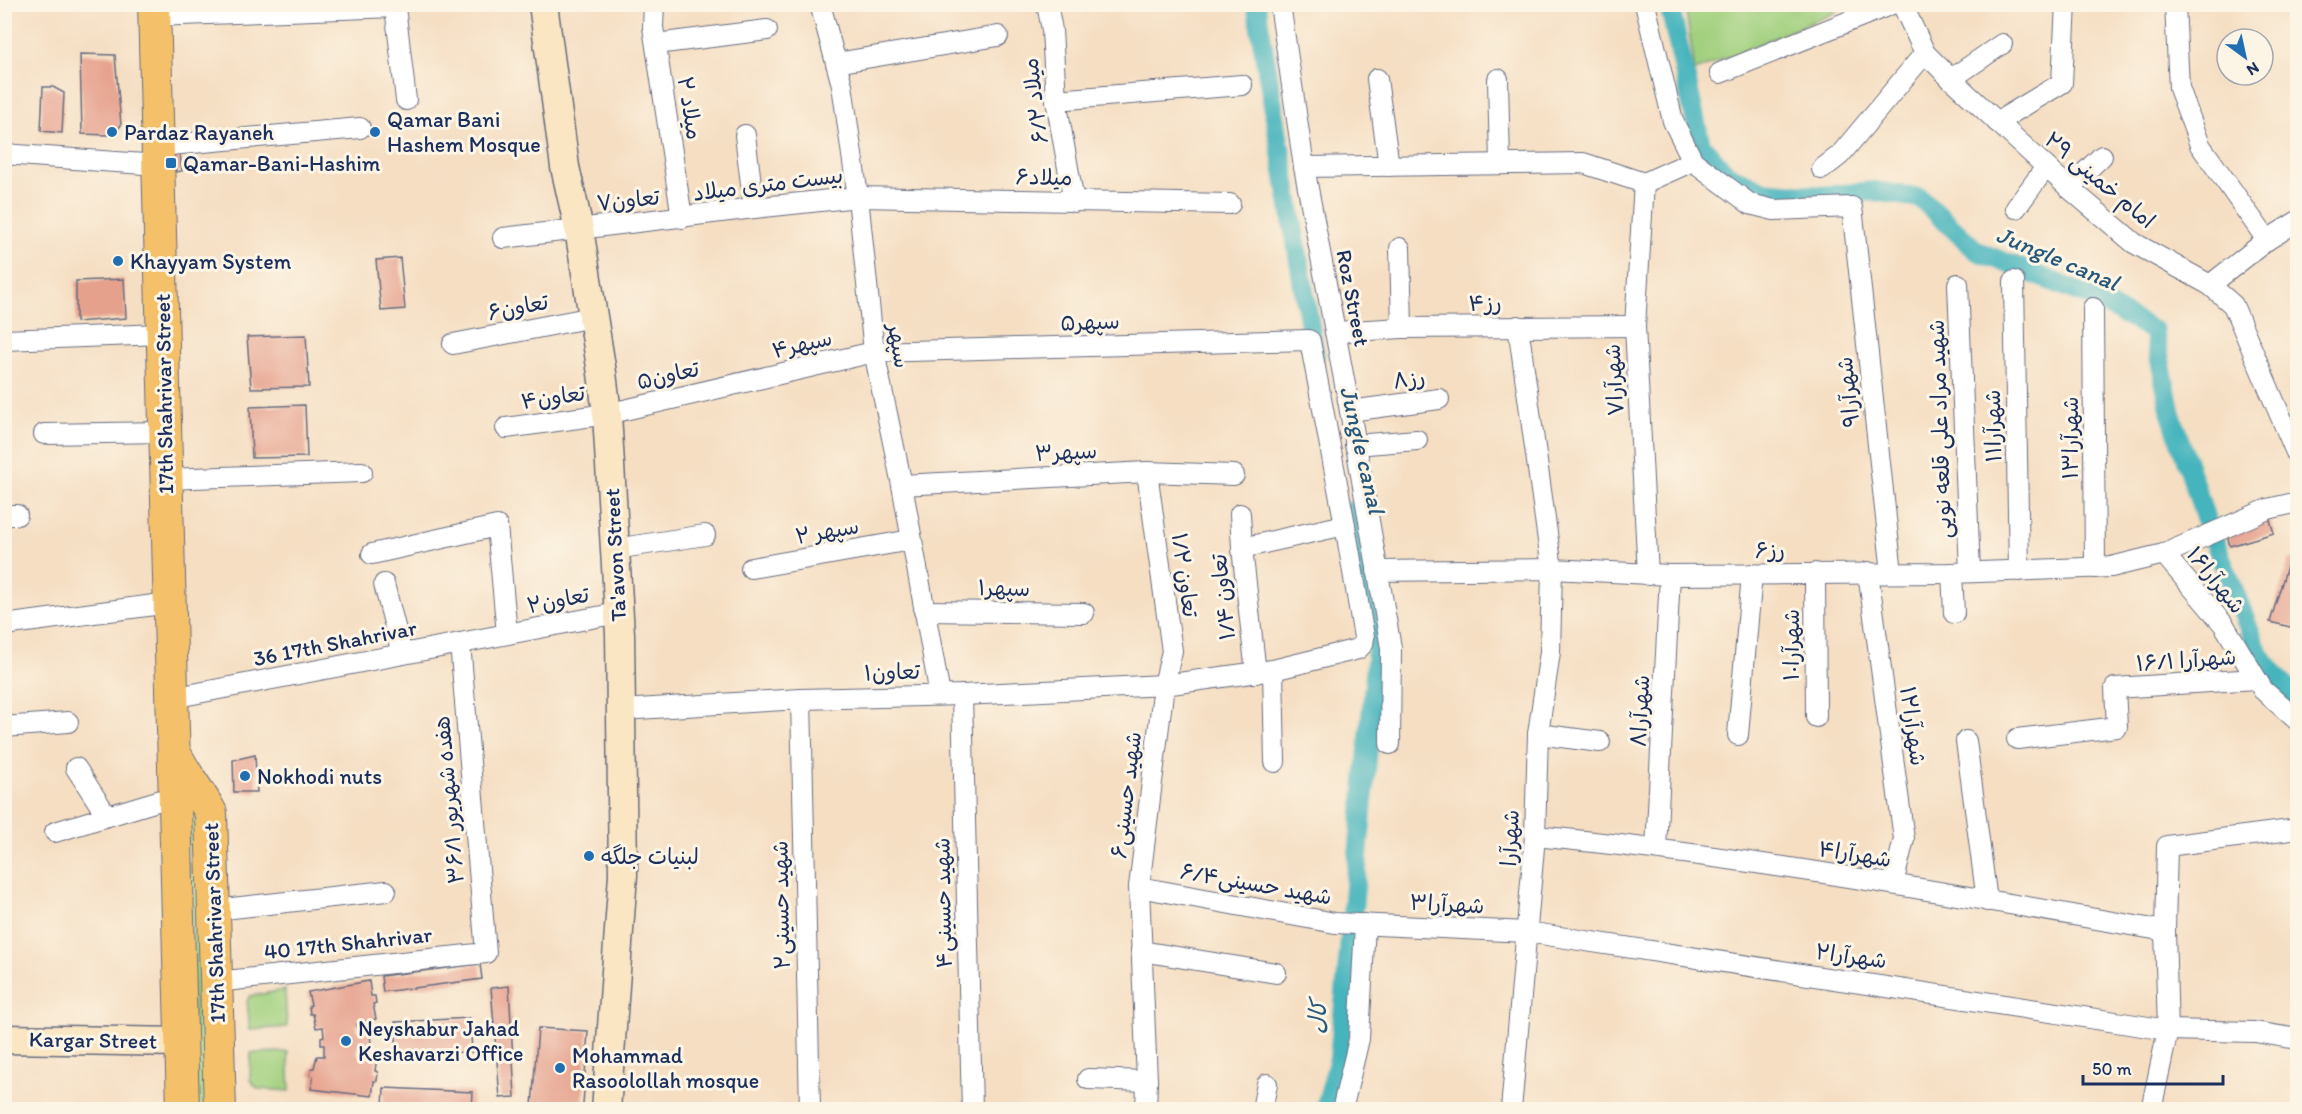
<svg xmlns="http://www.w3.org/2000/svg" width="2302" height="1114" viewBox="0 0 2302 1114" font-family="Itim,'Playpen Sans Arabic',sans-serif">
<rect width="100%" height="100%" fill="#fcf5e5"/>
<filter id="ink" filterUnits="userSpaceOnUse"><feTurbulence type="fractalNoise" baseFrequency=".0167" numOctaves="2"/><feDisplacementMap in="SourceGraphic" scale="12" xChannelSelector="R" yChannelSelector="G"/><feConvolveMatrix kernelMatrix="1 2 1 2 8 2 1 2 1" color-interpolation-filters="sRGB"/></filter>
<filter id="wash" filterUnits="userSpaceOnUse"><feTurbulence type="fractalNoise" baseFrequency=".008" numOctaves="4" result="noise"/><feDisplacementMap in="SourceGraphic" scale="24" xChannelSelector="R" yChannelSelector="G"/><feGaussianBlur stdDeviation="1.35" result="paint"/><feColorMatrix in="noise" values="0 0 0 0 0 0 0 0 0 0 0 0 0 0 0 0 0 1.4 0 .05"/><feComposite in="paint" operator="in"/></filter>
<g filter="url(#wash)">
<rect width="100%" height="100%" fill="#f5dec2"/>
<g fill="#a1d07e" stroke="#5e806e" stroke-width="1.5">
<path d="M1834 4 1836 12 1695 71 1685 5Z"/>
<path d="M187 801 198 815 209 1109H196Z"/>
<path d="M285 990 287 1027 250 1030 247 1001 250 996Z"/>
<path d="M288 1052 290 1091 258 1089 250 1080 251 1053Z"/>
</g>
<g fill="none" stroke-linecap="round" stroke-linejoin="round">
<g stroke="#44b4bd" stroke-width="20">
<path d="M1256 4 1315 357"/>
<path d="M1669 4 1701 145 1727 174 1762 191 1822 196 1874 191 1920 198 1977 251 2096 299 2154 331 2171 414 2208 526"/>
<path d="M1351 511 1379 630 1353 909"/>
<path d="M2214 540 2259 654 2298 702"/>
<path d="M1325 1110 1339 1058 1351 928"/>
</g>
</g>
<g id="blocks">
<g fill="#e6a18d">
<path d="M80 54 115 55 121 125 116 132 108 135 82 134Z"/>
<path d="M43 87H53L64 93 62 133 41 131Z"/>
<path d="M174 154H180L182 171 176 172Z"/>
<path d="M400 258 405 309 381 311 376 260Z"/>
<path d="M124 279 126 318 76 322V281Z"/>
<path d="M306 335 309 387 251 388 247 337Z"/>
<path d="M305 405 307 457 252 458 250 407Z"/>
<path d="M2269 517 2274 533 2230 546 2227 535Z"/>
<path d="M2298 558V629L2270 622 2289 560Z"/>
<path d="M255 755 257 792H234L233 760Z"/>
<path d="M480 964 482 979 383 992 381 976Z"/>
<path d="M369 981 371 996H375L376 1003 373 1004 376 1019 357 1024V1030H370L371 1046 357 1047 358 1054 377 1057 375 1071 378 1072 377 1081H374L372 1096 311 1089 313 1076 310 1075 312 1068H314L317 1056H324V1045H321V1037L324 1036 323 1027 316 1028 313 1014H310L309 1006 311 1005 308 992Z"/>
<path d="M509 986 515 1097 500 1098 491 988Z"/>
<path d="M470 1018 472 1052 397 1054 395 1022Z"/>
<path d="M538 1028 588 1031 583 1105 570 1109 532 1106Z"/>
<path d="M384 1088 473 1092 472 1110 383 1106Z"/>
</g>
</g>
</g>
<g filter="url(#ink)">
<use href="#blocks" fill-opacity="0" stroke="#676c81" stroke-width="1.5"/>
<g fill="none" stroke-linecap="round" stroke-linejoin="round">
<defs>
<g id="street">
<path d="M654 4 653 27 682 218"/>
<path d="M820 4 842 85 858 197 874 352 902 485 940 695"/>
<path d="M1047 4 1052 30 1056 100 1074 202"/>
<path d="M1280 4 1304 167 1350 411 1391 648 1390 744"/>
<path d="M1902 4 1925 53 1951 79 2069 188 2134 243 2210 285 2233 305 2298 457"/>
<path d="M2175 4 2179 88 2200 145 2267 240 2210 285"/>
<path d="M154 16 395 7 406 100"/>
<path d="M656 44 767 30"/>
<path d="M836 63 998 36"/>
<path d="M1720 73 1892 4"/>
<path d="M1377 79 1389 166"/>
<path d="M1498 79 1500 164"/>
<path d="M1951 79 2002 44"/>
<path d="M1056 100 1242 85"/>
<path d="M1997 122 2062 83 2066 4"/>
<path d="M745 135 754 208"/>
<path d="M158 146 360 128"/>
<path d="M4 154 158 165"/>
<path d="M1693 161 1750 204 1774 210 1852 207 1892 573"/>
<path d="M1304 167 1583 163 1644 183"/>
<path d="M1822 169 1840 155 1925 53"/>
<path d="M1644 183 1635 326 1648 575"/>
<path d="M1644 183 1693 161 1673 121 1645 4"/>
<path d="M2069 188 2102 156"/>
<path d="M2016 208 2046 167"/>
<path d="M503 238 754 208 858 197 1230 204"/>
<path d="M2267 240 2298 221"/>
<path d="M1400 248 1402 328"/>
<path d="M2014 281 2019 571"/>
<path d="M1958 284 1970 572"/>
<path d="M2093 308 2095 568"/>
<path d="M1335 332 1402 328 1635 326"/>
<path d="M4 340 162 334"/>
<path d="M453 344 593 317"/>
<path d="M1350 411 1439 399"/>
<path d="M506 428 607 414 874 352 1308 340 1310 341 1345 525 1364 637 1363 644 1358 649 1273 670 1164 685 962 695 801 699 621 710"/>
<path d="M44 434 165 432"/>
<path d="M1355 445 1417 440"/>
<path d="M166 479 362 472"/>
<path d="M902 485 1147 472 1234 475"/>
<path d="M1240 514 1242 548 1256 673"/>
<path d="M4 515H17"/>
<path d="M1242 548 1345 525"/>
<path d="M615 549 705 535"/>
<path d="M372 554 497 526 507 634"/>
<path d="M2164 554 2224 625 2263 690 2298 721"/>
<path d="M751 568 911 540"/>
<path d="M1377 571 1552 569 1670 575 1952 573 2111 567 2164 554 2268 509 2298 502"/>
<path d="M1868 572 1904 839 1893 884"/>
<path d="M1815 573 1816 717"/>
<path d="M1952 573 1954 613"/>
<path d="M384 584 402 654"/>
<path d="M924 611 1084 613"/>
<path d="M4 625 169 603"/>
<path d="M1273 670 1275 762"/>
<path d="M962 695 972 1110"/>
<path d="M172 698 618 613"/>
<path d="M801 699 810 1110"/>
<path d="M4 727 68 722"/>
<path d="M1538 734 1600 742"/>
<path d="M1738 735 1752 574"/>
<path d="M2017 739 2117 727 2115 688 2256 679"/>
<path d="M1966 741 1987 901"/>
<path d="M76 768 107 816"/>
<path d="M55 832 174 796"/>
<path d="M1535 836C1747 856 1956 895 2165 931"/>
<path d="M1656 849 1670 575"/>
<path d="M1139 887 1335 923 1527 932 2168 1030 2255 1032 2298 1039"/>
<path d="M214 910 386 891"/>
<path d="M1141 951 1276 973"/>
<path d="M216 982 486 953 460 643"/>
<path d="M1088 1079 1147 1081"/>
<path d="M1146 1110 1147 1081 1139 887 1164 685 1172 651 1147 472"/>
<path d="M1262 1110 1267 1084"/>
<path d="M1342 1110 1359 1039 1365 924"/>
<path d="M1511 1110 1535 836 1538 734 1550 652 1552 569 1518 326"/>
<path d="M2151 1110 2168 1030 2165 931 2167 846 2298 829"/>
</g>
<g id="secondary">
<path d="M543 4 565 167 579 229 602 373 607 414 620 634 623 875 606 1110"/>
<path d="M4 1039 181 1042"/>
</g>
<g id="primary">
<path d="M154 4 183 1110"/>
<path d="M174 751C184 774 200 791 211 813L220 1110"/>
</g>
</defs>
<use href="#street" stroke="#676c81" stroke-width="22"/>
<use href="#secondary" stroke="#676c81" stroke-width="31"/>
<use href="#primary" stroke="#676c81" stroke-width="34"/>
<use href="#street" stroke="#fff" stroke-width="20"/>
<use href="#secondary" stroke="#fbe6c3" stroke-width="28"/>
<use href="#primary" stroke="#f4c16a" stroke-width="32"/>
</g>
</g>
<g fill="#1f6fb2" stroke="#fcf5e5" stroke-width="2">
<circle cx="112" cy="132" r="6"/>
<circle cx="375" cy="132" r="6"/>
<rect x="165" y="157" width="12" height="12" rx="3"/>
<circle cx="118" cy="261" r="6"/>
<circle cx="245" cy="776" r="6"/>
<circle cx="589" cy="856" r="6"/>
<circle cx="346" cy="1041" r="6"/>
<circle cx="560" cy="1068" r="6"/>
</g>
<g text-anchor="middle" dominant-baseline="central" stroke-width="6" stroke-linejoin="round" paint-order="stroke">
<g font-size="22" fill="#1b2f5e" stroke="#fcf5e5">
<text transform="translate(1035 101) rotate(-97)">میلاد ۶/۲</text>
<text transform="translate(690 108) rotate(81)">میلاد ۲</text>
<text transform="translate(1044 177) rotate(1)">میلاد۶</text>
<text transform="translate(2100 180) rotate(40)">امام خمینی ۲۹</text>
<text transform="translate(768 184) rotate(-7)">بیست متری میلاد</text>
<text transform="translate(628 200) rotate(-6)">تعاون۷</text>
<text transform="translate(1353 298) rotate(79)">Roz Street</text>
<text transform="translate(1485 303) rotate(-1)">رز۴</text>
<text transform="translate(518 307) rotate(-11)">تعاون۶</text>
<text transform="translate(1090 322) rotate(-2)">سپهر۵</text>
<text transform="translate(802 344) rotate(-13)">سپهر۴</text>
<text transform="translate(899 346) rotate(81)">سپهر</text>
<text transform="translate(668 375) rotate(-13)">تعاون۵</text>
<text transform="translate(1409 379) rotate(-8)">رز۸</text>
<text transform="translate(1614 380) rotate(-93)">شهرآرا۷</text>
<text transform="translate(1848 392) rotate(-96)">شهرآرا۹</text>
<text transform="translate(164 394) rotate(-91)">17th Shahrivar Street</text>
<text transform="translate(553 397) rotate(-8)">تعاون۴</text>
<text transform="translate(1993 426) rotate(-91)">شهرآرا۱۱</text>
<text transform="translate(1940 429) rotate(-92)">شهید مراد علی قلعه نویی</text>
<text transform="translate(2070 438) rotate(-90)">شهرآرا۱۳</text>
<text transform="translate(1066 452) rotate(-3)">سپهر۳</text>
<text transform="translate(827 531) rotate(-10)">سپهر ۲</text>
<text transform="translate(1770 550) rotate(-1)">رز۶</text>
<text transform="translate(615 555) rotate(-93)">Ta'avon Street</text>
<text transform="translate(1185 575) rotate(82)">تعاون ۱/۲</text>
<text transform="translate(2216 580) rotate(51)">شهرآرا۱۶</text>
<text transform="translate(1004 588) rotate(1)">سپهر۱</text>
<text transform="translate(1223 597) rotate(-96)">تعاون ۱/۴</text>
<text transform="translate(558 600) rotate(-11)">تعاون۲</text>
<text transform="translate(335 643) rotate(-11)">36 17th Shahrivar</text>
<text transform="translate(1791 645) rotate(-90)">شهرآرا۱۰</text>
<text transform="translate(2186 660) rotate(-4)">شهرآرا ۱۶/۱</text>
<text transform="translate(892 672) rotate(-2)">تعاون۱</text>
<text transform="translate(1640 711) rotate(-87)">شهرآرا۸</text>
<text transform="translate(1913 726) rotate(82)">شهرآرا۱۲</text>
<text transform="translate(1126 795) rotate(-83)">شهید حسینی۶</text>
<text transform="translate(449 800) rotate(-95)">هفده شهریور ۳۶/۱</text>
<text transform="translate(1510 838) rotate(-87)">شهرآرا</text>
<text transform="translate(1855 854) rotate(9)">شهرآرا۴</text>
<text transform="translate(1256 884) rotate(10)">شهید حسینی۶/۴</text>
<text transform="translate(943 903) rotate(-91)">شهید حسینی۴</text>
<text transform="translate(1447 904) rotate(3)">شهرآرا۳</text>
<text transform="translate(781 905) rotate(-91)">شهید حسینی۲</text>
<text transform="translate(214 923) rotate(-92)">17th Shahrivar Street</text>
<text transform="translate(348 943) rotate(-6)">40 17th Shahrivar</text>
<text transform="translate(1851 956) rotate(8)">شهرآرا۲</text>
<text transform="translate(93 1040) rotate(1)">Kargar Street</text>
</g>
<g font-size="22" fill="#1b2f5e" stroke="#fcf5e5" text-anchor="start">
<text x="387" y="119">Qamar Bani<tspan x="387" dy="25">Hashem Mosque</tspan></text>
<text x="124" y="132">Pardaz Rayaneh</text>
<text x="183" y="163">Qamar-Bani-Hashim</text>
<text x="130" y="261">Khayyam System</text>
<text x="257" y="776">Nokhodi nuts</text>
<text x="601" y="856">لبنیات جلگه</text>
<text x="358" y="1028">Neyshabur Jahad<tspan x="358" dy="25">Keshavarzi Office</tspan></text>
<text x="572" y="1055">Mohammad<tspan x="572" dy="25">Rasoolollah mosque</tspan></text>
</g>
<g font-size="24" font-style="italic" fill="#27577a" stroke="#fcf5e5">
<text transform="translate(2058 258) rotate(23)">Jungle canal</text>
<text transform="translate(1363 450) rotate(77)">Jungle canal</text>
<text transform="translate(1317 1017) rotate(-85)">کال</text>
</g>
</g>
<rect width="2302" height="1114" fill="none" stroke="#fcf5e5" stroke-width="24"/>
<g transform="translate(2245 57) rotate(147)"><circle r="28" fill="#fcf5e5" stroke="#a2a6af" stroke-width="1.5"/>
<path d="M0-4.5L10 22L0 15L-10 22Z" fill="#1f6fb2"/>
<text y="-9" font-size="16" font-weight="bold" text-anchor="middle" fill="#1b2f5e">N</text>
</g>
<path d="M2083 1075v9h140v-9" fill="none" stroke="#1b2f5e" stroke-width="3"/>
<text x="2092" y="1075" font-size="18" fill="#1b2f5e" stroke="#fcf5e5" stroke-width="4.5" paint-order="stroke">50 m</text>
</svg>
